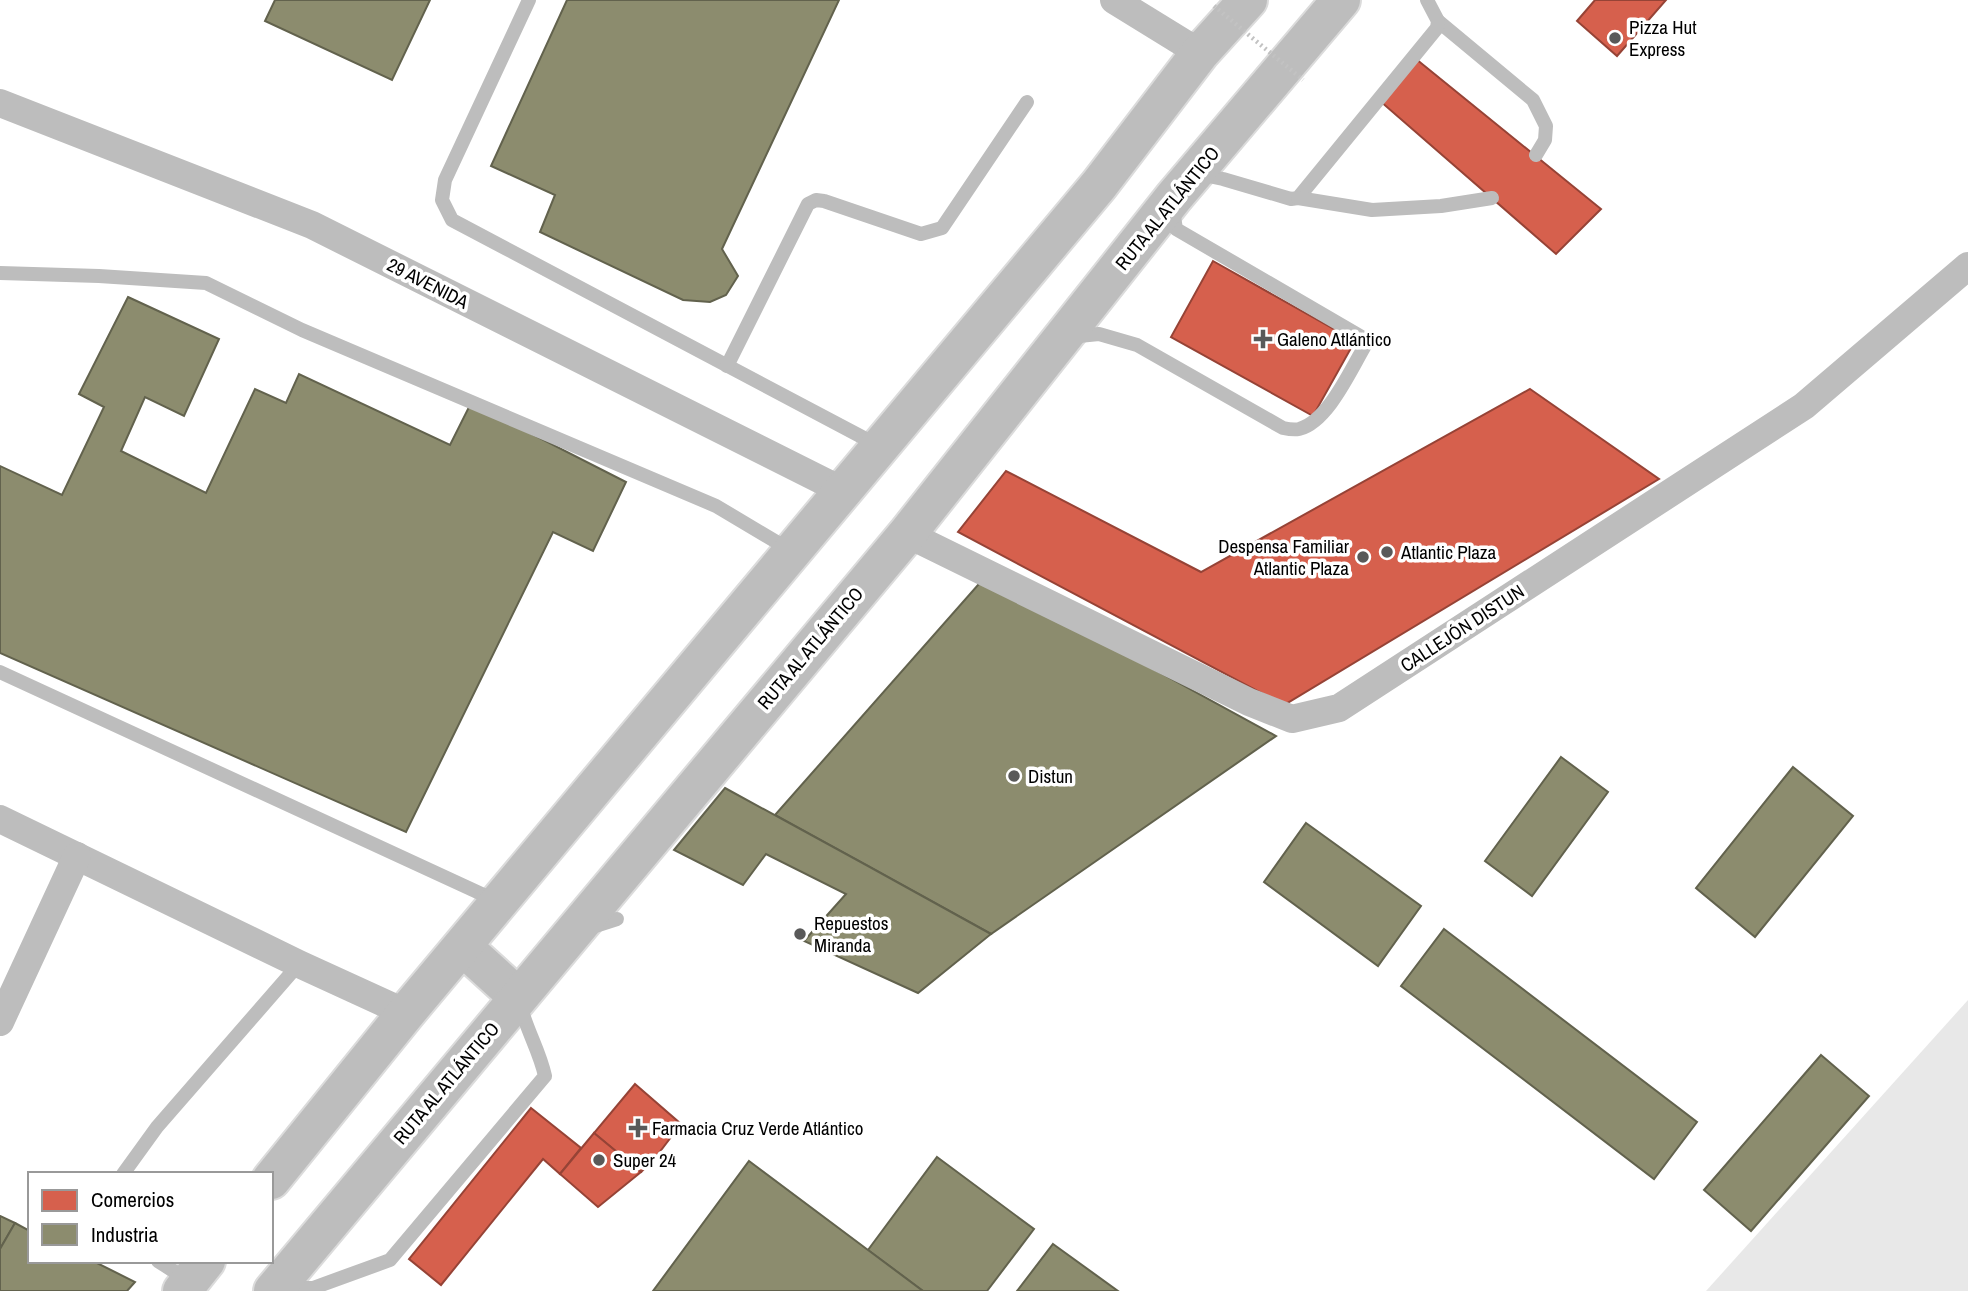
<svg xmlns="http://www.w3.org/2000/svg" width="1968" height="1291" viewBox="0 0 1968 1291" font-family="'Archivo Narrow',sans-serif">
<rect width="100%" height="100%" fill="#fff"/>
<path fill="#e8e8e8" d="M1968 1000V1291H1706Z"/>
<g fill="#d6604d" stroke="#964336" stroke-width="2">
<path d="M1595 0H1666L1617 56 1577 21Z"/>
<path d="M1416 59 1601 209 1556 254 1380 101Z"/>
<path d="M1213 261 1355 341 1313 416 1171 337Z"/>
<path d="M1530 389 1659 479 1284 705 958 532 1006 471 1201 572Z"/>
<path d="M635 1084 681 1124 652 1162 641 1172 594 1133Z"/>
<path d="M531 1108 581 1148 560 1174 543 1159 441 1285 409 1259Z"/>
<path d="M594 1133 641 1172 598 1207 560 1174Z"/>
</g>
<g fill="#8c8c6e" stroke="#62624d" stroke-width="2">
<path d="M275 0H430L392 80 265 21Z"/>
<path d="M567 0H839L722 249 738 276 726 295 710 302 683 300 540 232 555 195 491 166Z"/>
<path d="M128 297 219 339 184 416 145 397 121 451 206 493 255 389 286 403 299 374 450 445 471 403 626 482 593 551 553 532 406 832 0 653V466L62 495 104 407 79 394Z"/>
<path d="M985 577 1276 736 991 934 775 815Z"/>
<path d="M1561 757 1608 792 1532 896 1485 861Z"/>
<path d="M1793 767 1853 816 1755 937 1696 888Z"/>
<path d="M725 788 868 866 991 934 918 993 804 941 846 894 766 854 743 885 674 850Z"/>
<path d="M1306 823 1421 906 1378 966 1264 882Z"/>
<path d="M1444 929 1697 1122 1654 1179 1401 986Z"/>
<path d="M1821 1055 1869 1096 1751 1231 1704 1190Z"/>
<path d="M937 1157 1034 1229 987 1291H923L868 1250Z"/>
<path d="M749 1161 868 1250 923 1291H653Z"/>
<path d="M0 1216 15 1223 0 1249Z"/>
<path d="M15 1223 30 1231V1261H93L135 1282 127 1291H0V1249Z"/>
<path d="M1053 1244 1118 1291H1017Z"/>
</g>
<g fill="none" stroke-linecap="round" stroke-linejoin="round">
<defs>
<g id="trunk">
<path d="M463 947 518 997"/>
<path d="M271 1180 406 1013 1099 185 1200 53 1248 0"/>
<path d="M182 1291 206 1261"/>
<path d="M273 1291 907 534 1174 197 1341 0"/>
</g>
</defs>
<use href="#trunk" stroke="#dbdbdb" stroke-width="42"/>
<g stroke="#bdbdbd" stroke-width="14">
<path d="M529 0 445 180 442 200 452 220 879 446"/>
<path d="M1438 21 1533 100 1546 126 1545 140 1536 155"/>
<path d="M1199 174 1223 179 1291 199 1298 198 1437 28 1438 21 1427 0"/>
<path d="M1298 198 1372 210 1441 206 1492 198"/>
<path d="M0 273 99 276 206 283 302 330 716 506 790 550"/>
<path d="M1071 339 1079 336 1099 334 1137 345 1283 428C1288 429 1294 430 1299 429 1328 422 1351 369 1366 344L1360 336 1176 229 1173 210"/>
<path d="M727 366 808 204 816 200 824 201 921 234 942 228 1027 102"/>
<path d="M0 672 499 902"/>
<path d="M589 928 617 919"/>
<path d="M123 1174 157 1127 299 964"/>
<path d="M158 1261 189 1281"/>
<path d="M287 1291 292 1288H313L390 1260 545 1076C540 1052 526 1029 520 1004"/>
</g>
<g stroke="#bdbdbd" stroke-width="28">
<path d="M1114 0 1200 53"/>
<path d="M0 103 312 225 843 491"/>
<path d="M907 534 1249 702 1292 719 1339 708 1804 406 1968 266"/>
<path d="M0 819 299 964 406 1013"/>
<path d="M0 1022 77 856"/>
</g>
<use href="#trunk" stroke="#bdbdbd" stroke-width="38"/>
<path stroke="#c2c2c2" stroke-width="4.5" stroke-dasharray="2 3.5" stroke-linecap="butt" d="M1214 6 1303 80"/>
</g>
<g fill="#595959" stroke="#fff" stroke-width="2.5">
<circle cx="1615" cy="38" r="7"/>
<path d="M1259.5 328.5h7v7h7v7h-7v7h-7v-7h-7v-7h7z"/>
<circle cx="1387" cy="552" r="7"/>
<circle cx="1363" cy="557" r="7"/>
<circle cx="1014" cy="776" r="7"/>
<circle cx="800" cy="934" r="7"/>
<path d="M634.5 1117.5h7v7h7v7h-7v7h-7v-7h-7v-7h7z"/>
<circle cx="599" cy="1160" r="7"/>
</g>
<g text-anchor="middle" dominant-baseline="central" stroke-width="7" stroke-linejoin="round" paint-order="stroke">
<g font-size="19" fill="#000" stroke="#fff" text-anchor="start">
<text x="1629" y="27">Pizza Hut<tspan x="1629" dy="22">Express</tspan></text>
<text x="1277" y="339">Galeno Atlántico</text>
<text x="1349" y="546" text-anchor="end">Despensa Familiar<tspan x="1349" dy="22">Atlantic Plaza</tspan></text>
<text x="1401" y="552">Atlantic Plaza</text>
<text x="1028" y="776">Distun</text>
<text x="814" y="923">Repuestos<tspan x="814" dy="22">Miranda</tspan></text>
<text x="652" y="1128">Farmacia Cruz Verde Atlántico</text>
<text x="613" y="1160">Super 24</text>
</g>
<g font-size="19" fill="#000" stroke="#fff">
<text transform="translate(1167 208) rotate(-51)">RUTA AL ATLÁNTICO</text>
<text transform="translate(428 283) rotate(27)">29 AVENIDA</text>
<text transform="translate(1462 628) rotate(-33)">CALLEJÓN DISTUN</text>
<text transform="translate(810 648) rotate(-50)">RUTA AL ATLÁNTICO</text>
<text transform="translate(446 1083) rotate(-50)">RUTA AL ATLÁNTICO</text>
</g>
</g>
<rect x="28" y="1172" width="245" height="91" fill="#ffffff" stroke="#999999" stroke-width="2"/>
<rect x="42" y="1190" width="35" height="21" fill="#d6604d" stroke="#999999" stroke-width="2"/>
<text x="91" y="1207" font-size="21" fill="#000000">Comercios</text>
<rect x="42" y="1224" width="35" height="21" fill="#8c8c6e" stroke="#999999" stroke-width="2"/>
<text x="91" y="1242" font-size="21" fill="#000000">Industria</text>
</svg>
